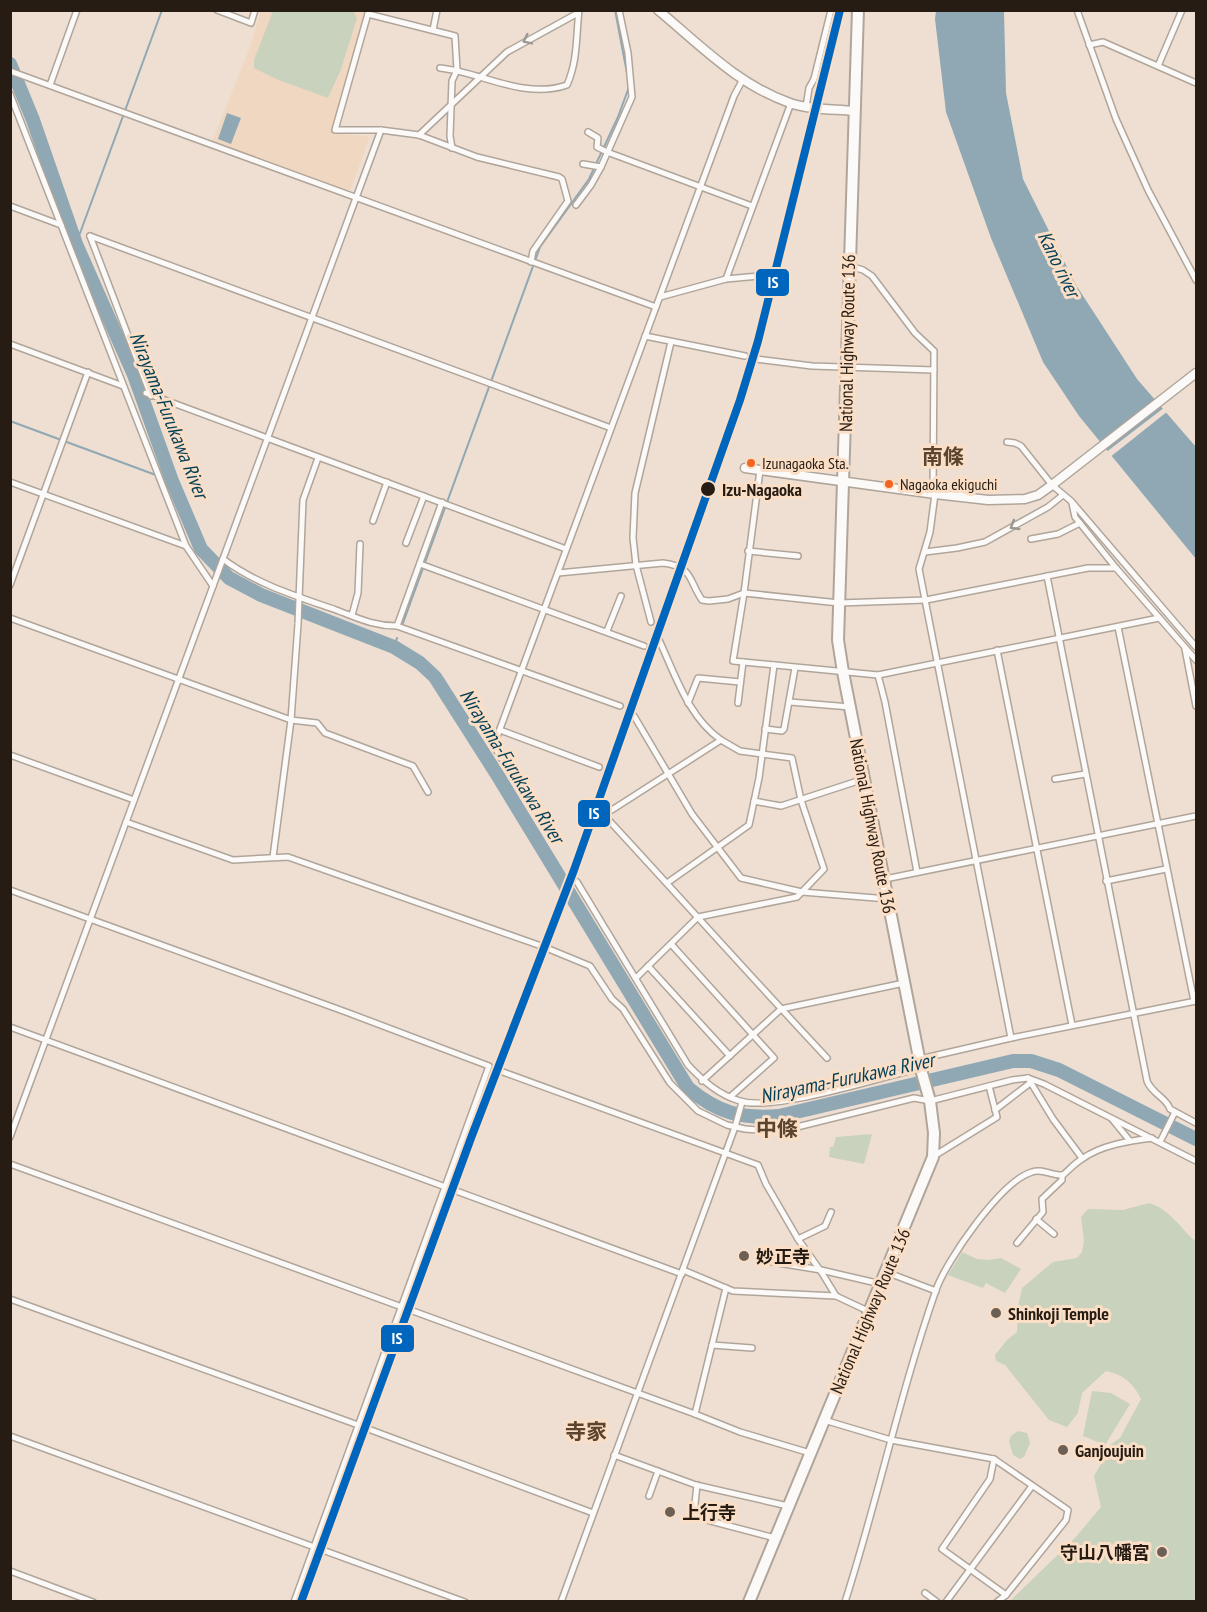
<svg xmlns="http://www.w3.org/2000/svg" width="1207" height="1612" viewBox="0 0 1207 1612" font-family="'PT Sans Narrow','Noto Sans JP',sans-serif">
<rect width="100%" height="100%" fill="#eedfd2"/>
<path fill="#f0d7c1" d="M261 11H365L332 133 367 136 369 139 351 189 347 191 212 142 250 47Z"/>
<g fill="#c9d2bd">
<path d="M353 11 357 18 341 69 328 98 276 79 254 68V60L273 11Z"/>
<path d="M872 1134 864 1164 829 1157 830 1147H833L836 1137Z"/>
<path d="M1149 1203C1171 1210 1180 1228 1196 1242V1601H1010L1075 1538 1101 1507 1094 1476 1105 1457 1106 1448 1120 1438 1141 1399C1133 1383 1124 1375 1106 1371L1082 1393 1078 1413 1067 1427 1049 1420 1005 1365 996 1361 995 1355 1007 1340 1017 1332 1018 1307 1022 1288 1053 1262 1077 1258 1082 1252 1084 1241 1081 1217 1088 1209 1123 1210Z"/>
<path d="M962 1252 977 1259 989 1260 1001 1258 1021 1269 1005 1293 986 1283 983 1288 948 1275Z"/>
<path d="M1092 1391 1111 1393 1130 1404 1105 1445 1083 1436Z"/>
<path d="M1018 1431 1027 1433 1030 1443 1024 1457 1020 1459 1013 1455 1009 1441 1011 1436Z"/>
</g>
<g fill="#8fa8b4">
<path d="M936 11H1004L1006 93 1023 179 1076 285 1137 379 1196 447V559L1079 416 1043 362 991 238 946 112 935 19Z"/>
<path d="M227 113 241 118 231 144 218 139Z"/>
</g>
<path fill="#eedfd2" d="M1165 407 1168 411 1109 458 1105 453Z"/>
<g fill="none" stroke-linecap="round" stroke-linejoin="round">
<g stroke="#8fa8b4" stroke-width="2">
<path d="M615 10 627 73"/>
<path d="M76 244 162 10"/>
<path d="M10 421 172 481"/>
<path d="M403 623 540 247 589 179 618 117 629 87"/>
<path d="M394 647 397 638"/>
</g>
<path stroke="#8fa8b4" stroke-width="14" d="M10 64 33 120 76 244 134 375 172 481 201 549 229 578 261 595 394 647 420 663 435 677 498 776 688 1088C718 1113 741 1119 779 1116L1013 1061H1031L1059 1070 1196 1139"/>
<defs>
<g id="street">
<path d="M217 10 251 23 255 10"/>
<path d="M369 10 335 130H381L419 135 477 157 559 177 562 179 568 201 533 251 531 262"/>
<path d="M1077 10 1116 119 1148 190 1196 280"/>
<path d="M368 14 455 36 457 70 452 81 450 136 452 148"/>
<path d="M433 30 437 10"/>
<path d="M1089 45 1103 42 1196 83"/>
<path d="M1158 66 1182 10"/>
<path d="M440 68C481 72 524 100 567 85 578 60 576 36 579 10"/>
<path d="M10 71 656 307"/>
<path d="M50 85 77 10"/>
<path d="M10 94 186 546"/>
<path d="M806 107 809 88 814 79 831 10"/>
<path d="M588 132 598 138 597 147 607 152 752 206"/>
<path d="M419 135 507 52 578 13"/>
<path d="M583 164 601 167"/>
<path d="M576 205 591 185 601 167 632 97 628 53 619 10"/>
<path d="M10 206 61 225"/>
<path d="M90 236 611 428"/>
<path d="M90 236 151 396"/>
<path d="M850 266 863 270 872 276 915 333 934 351 933 494"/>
<path d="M726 279 791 103"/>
<path d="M660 297 726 279 759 276"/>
<path d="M645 336 745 356"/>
<path d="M10 344 123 386"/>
<path d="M756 359 812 366 934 370"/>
<path d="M146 393 566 549"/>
<path d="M1007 442 1015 443 1021 446 1052 485 1071 501 1196 647"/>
<path d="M760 470 744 593 733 661 878 675 1159 618"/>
<path d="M10 482 186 546 213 586"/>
<path d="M935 494 930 532 919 569 1011 1038"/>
<path d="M1072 503 1075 517 1116 568 1196 660"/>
<path d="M373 521 387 482"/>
<path d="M1031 539 1058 534 1080 523"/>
<path d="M406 543 424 496"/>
<path d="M748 551 798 556"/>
<path d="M925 552 957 548 985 542 1048 507 1063 495"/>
<path d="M223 559C256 584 296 596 336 610 358 618 373 626 397 626L620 706"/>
<path d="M420 564 644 646"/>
<path d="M558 573 663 563C694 567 688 580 702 600L709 601 728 599 744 593 839 603 926 600 1088 568H1116"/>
<path d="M1047 576 1147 1081C1152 1094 1167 1098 1170 1109L1196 1123"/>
<path d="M10 585 88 372"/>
<path d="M352 615 358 593 360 544"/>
<path d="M10 618 291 720 317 723 325 733 413 766 428 792"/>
<path d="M651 622 636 565 633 538 635 493 671 342"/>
<path d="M397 626 442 502"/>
<path d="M1118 627 1194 1001"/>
<path d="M607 631 621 596"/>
<path d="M659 640C675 674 688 717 721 740"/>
<path d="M1185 649 1196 706"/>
<path d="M997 650 1072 1025"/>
<path d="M878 675 885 702 917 872"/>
<path d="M790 702 850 707"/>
<path d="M688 703 698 678 740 682"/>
<path d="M738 703 743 662"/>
<path d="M634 716 692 814 741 878 802 892 888 899"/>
<path d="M765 729 782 731 784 729 795 668"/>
<path d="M500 730 599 767"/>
<path d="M10 755 134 800"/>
<path d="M501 758 494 745 734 96 743 79"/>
<path d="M1055 779 1085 774"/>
<path d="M754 801 781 806 864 779"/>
<path d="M126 822 233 860 288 857 544 947 590 966 612 999 623 1009 670 1083 698 1111 727 1125 745 1129 772 1131 793 1128 914 1098 930 1101 1012 1080 1028 1078 1044 1084 1196 1161"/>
<path d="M273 857 291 720 298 624 303 500 318 458"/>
<path d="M885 879 1196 816"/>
<path d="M1106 881 1166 869"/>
<path d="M577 882 688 1065C703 1081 719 1095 740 1101 774 1112 882 1077 920 1068"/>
<path d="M667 883 749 825 759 778 774 665"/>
<path d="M10 890 346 1012 489 1066 294 1602"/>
<path d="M671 944 774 1058 730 1097"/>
<path d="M648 966 730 1056"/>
<path d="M636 978 698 917 797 897 824 869 801 800 792 758 740 751 721 740 604 815C679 896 752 978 827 1058"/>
<path d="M10 1027 682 1274"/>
<path d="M920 1059 1011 1038 1196 1001"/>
<path d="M503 1072 758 1165 766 1184 798 1239 822 1273 836 1296 870 1312"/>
<path d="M1028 1078 1053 1119 1082 1158"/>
<path d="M702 1081 781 1009 904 983"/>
<path d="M995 1110 1030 1083"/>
<path d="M1112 1119 1130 1141"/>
<path d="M10 1137 381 130"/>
<path d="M1160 1142 1175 1112"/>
<path d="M934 1156 997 1117 989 1086"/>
<path d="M10 1164 695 1414 740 1432 810 1453"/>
<path d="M1036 1219 1054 1234"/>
<path d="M798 1239 825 1226 831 1212"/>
<path d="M1017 1243 1043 1212 1042 1199 1062 1180V1175"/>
<path d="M772 1262 821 1270 881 1284"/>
<path d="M683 1270 733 1291 836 1296"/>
<path d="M886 1272 936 1291"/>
<path d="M10 1299 358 1425"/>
<path d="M712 1345 752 1348"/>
<path d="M695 1414 726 1288"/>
<path d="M824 1420 891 1440 994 1459 1068 1510 1066 1520 1006 1595 997 1602"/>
<path d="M371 1430 593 1513"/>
<path d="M10 1436 465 1602"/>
<path d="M614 1455 696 1485 788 1506"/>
<path d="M994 1459 990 1479 942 1549 1006 1595"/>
<path d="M697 1485 694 1513 695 1517 775 1538"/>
<path d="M649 1496 658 1471"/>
<path d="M10 1571 93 1602"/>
<path d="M925 1593 937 1602"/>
<path d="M561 1602 735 1127 742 1102"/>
<path d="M845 1602C878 1499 900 1393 936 1290 946 1261 1001 1181 1032 1172 1042 1168 1052 1176 1063 1175 1069 1170 1075 1163 1082 1159 1101 1145 1129 1141 1152 1138"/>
<path d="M946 1602 1032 1486"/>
</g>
<g id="secondary">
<path d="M658 10C699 44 738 85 790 103 810 110 833 109 854 111"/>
<path d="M745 468 935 494 988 500 1025 499 1038 495 1052 485 1196 373"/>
</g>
<path id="highway" d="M749 1602 933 1157 934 1133 930 1101 922 1073 843 672 838 640 858 10"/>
</defs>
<use href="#street" stroke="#b0a59a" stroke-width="8"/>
<use href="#secondary" stroke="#b0a59a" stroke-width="11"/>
<use href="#highway" stroke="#b0a59a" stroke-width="14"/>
<use href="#street" stroke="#fcfaf8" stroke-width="5"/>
<use href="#secondary" stroke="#fcfaf8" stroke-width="8"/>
<use href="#highway" stroke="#fcfaf8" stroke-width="10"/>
<defs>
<path id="rail-1" d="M301 1602 471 1138 574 870 740 400 758 341 840 10"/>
</defs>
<use href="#rail-1" stroke="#fadec6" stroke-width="12"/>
<use href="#rail-1" stroke="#0065bd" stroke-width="8"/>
</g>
<defs><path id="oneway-chevron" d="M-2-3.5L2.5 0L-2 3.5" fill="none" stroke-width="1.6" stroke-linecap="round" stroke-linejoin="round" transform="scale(1.5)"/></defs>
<g stroke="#9c9691">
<use href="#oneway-chevron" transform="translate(527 40) rotate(154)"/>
<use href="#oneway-chevron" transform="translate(1014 526) rotate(149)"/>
</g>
<g fill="#f26522" stroke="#fadec6" stroke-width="2">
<circle cx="751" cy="463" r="5"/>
<circle cx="889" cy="484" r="5"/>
</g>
<circle fill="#261c13" stroke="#fadec6" stroke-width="2" cx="708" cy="489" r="8"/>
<g fill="#6c6056" stroke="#fadec6" stroke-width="2">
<circle cx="744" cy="1256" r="6"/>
<circle cx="996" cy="1313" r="6"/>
<circle cx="1063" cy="1450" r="6"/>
<circle cx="670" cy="1512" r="6"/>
<circle cx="1162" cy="1552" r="6"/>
</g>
<g text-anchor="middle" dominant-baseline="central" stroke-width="6" stroke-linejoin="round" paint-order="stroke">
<g font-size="16" fill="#261c13" stroke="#fadec6" text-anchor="start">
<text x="762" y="463">Izunagaoka Sta.</text>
<text x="900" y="484">Nagaoka ekiguchi</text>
</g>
<g font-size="18" fill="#261c13" stroke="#fadec6">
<text transform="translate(847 343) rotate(-89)">National Highway Route 136</text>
<text transform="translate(873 826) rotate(79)">National Highway Route 136</text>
<text transform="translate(870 1311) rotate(-67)">National Highway Route 136</text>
</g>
<g font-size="18" font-weight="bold" fill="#261c13" stroke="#fadec6" text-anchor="start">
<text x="722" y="489">Izu-Nagaoka</text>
</g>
<g font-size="18" font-weight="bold" fill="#261c13" stroke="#fadec6" text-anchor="start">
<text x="756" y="1256">妙正寺</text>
<text x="1008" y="1313">Shinkoji Temple</text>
<text x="1075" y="1450">Ganjoujuin</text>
<text x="682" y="1512">上行寺</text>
<text x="1150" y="1552" text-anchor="end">守山八幡宮</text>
</g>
<g font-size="20" font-style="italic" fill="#023f57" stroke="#fadec6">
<text transform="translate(1059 264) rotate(64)">Kano river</text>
<text transform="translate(169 415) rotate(68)">Nirayama-Furukawa River</text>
<text transform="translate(512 766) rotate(58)">Nirayama-Furukawa River</text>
<text transform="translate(847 1078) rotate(-12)">Nirayama-Furukawa River</text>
</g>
<g font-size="21" font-weight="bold" fill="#5b442f" stroke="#fadec6">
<text x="943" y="456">南條</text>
<text x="777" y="1128">中條</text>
<text x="586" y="1431">寺家</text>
</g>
</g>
<g stroke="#fadec6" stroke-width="2">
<rect x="755" y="268" width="35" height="29" rx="6" fill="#0065bd"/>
<rect x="577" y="799" width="34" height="29" rx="6" fill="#0065bd"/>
<rect x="380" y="1324" width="35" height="29" rx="6" fill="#0065bd"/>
</g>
<g font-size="16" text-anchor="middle" font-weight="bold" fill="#fff">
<text x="773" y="288">IS</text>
<text x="594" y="819">IS</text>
<text x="397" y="1344">IS</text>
</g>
<rect width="1207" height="1612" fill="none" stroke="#261c13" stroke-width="24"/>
</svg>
